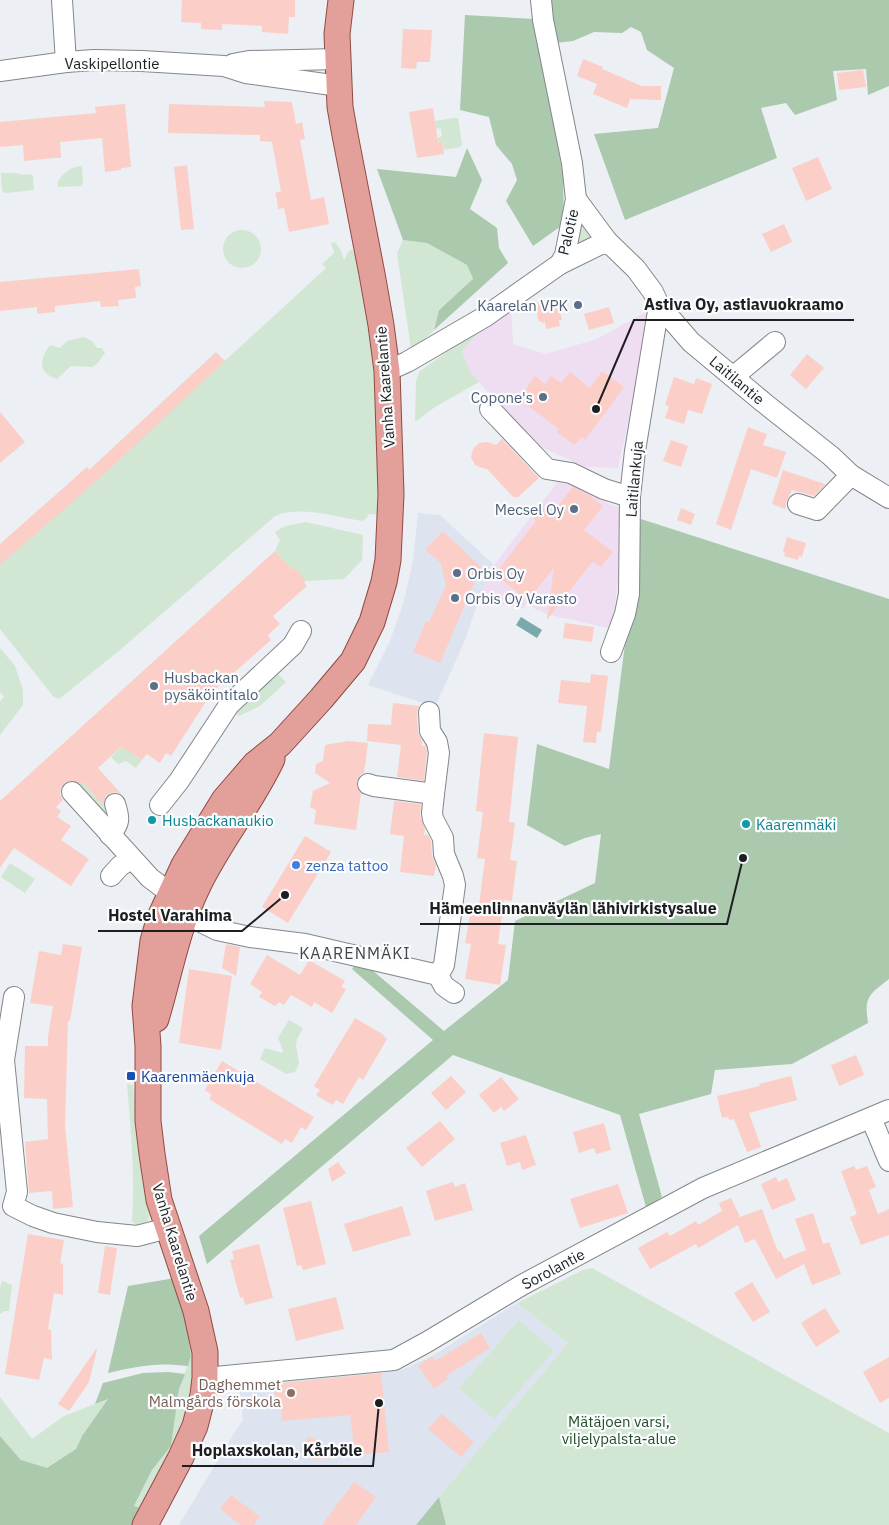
<svg xmlns="http://www.w3.org/2000/svg" width="889" height="1525" viewBox="0 0 889 1525" font-family="'IBM Plex Sans',sans-serif">
<rect width="100%" height="100%" fill="#eceff4"/>
<g fill="#dde4f0">
<path d="M418 513 440 515 494 565 479 599 465 640 435 707 368 685 390 641 404 601 413 560Z"/>
<path d="M517 1303 568 1343 416 1525H179L234 1433 243 1420 239 1386 381 1373 402 1370 432 1356Z"/>
</g>
<g fill="#efdef1">
<path d="M653 308 618 468 585 467 533 443 479 382 470 371 462 351 481 330 511 309 513 344 546 354 597 339Z"/>
<path d="M566 471 610 505 627 508 612 629 546 614 539 609 538 611 526 603 523 609 479 599 494 565Z"/>
</g>
<g fill="#d1e7d3">
<path d="M453 118H458L462 144 460 147 444 150 442 141H438V138L442 136 441 129 436 128 435 121Z"/>
<path d="M82 166 83 183 81 186 58 187V182C63 172 71 167 82 166Z"/>
<path d="M1 173H16L22 175 31 174 33 176 34 190 6 193 2 191Z"/>
<path d="M577 212 593 233 590 242 582 245 575 243Z"/>
<circle cx="242" cy="249" r="19"/>
<path d="M403 240 427 243 467 265 473 280 439 309 434 330 420 344 411 349 397 253Z"/>
<path d="M335 242 341 251 344 260 348 252 352 249 358 259 373 328 382 515 368 514 367 518 362 521C336 517 300 505 275 516L120 650 59 699 53 696 0 629V565L165 416 326 268 322 264 334 253 331 243Z"/>
<path d="M477 330H481L462 351 470 371 479 382 435 407 415 422 416 382 419 372Z"/>
<path d="M84 337 92 341 97 348H102L105 353 97 364 92 367 71 366 57 379C37 373 40 358 50 345L60 348 67 341Z"/>
<path d="M306 522 363 535 362 560 344 579 306 581 295 569 293 570 275 551 280 540 275 532 285 526Z"/>
<path d="M0 648 15 666 23 690V705L0 735V701L4 697 0 692Z"/>
<path d="M276 672 286 682 260 706 239 716 233 711Z"/>
<path d="M144 726 135 756 142 760 136 768 126 761 118 764 111 757Z"/>
<path d="M83 782 109 810 102 814 77 787Z"/>
<path d="M10 863 35 879 25 893 1 877Z"/>
<path d="M289 1020 303 1028 297 1039 296 1046 299 1063 295 1072 286 1074 260 1059 265 1048 282 1053 283 1050 278 1038Z"/>
<path d="M127 1084 133 1085C137 1116 140 1147 144 1179 145 1192 153 1208 148 1221L137 1225 132 1222C135 1176 131 1130 127 1084Z"/>
<path d="M592 1268 889 1433V1525H446L439 1497 568 1343 517 1303 583 1270Z"/>
<path d="M2 1281 12 1285 9 1311H4L0 1314V1288Z"/>
<path d="M184 1303 196 1356 195 1386 183 1429 143 1509 134 1506 152 1470 171 1446 179 1389 191 1356Z"/>
<path d="M519 1320 554 1351 494 1419 459 1388Z"/>
<path d="M0 1397 32 1439 64 1416 108 1399 82 1436 66 1470 80 1525 0 1436Z"/>
</g>
<g fill="#abc9ad">
<path d="M546 0H889V86L868 95 866 69 833 71 837 100 795 115 786 103 761 108 777 158 625 220 594 134 658 128 674 68 647 50 641 32 631 27 622 33 594 32 573 41 555 43Z"/>
<path d="M465 15 535 19 563 175 564 224 533 246 506 201 517 180 512 164 496 145 489 117 460 110Z"/>
<path d="M467 148 482 180 470 209 497 228 499 248 508 263 434 330 439 310 473 279 467 265 427 243 403 240 377 169 456 177Z"/>
<path d="M641 519 889 599V979C869 995 864 996 868 1023L792 1064 715 1070 711 1094 639 1114 662 1197 646 1207 620 1115 453 1055 207 1264 199 1236 433 1040 352 969 359 959 444 1031 508 980 515 921 595 883 601 834 585 838 565 846 527 825 537 744 609 769Z"/>
<path d="M175 1278 184 1303 191 1356 188 1366C156 1362 138 1366 108 1373L128 1286Z"/>
<path d="M168 1372 185 1374 179 1389 171 1446 152 1470 134 1506 143 1509 133 1525H0V1436L21 1460 47 1468 76 1449 82 1436 108 1399 95 1404 103 1383 143 1373Z"/>
<path d="M439 1497 446 1525H416Z"/>
</g>
<path fill="#79a9aa" d="M521 617 542 630 537 638 516 625Z"/>
<g fill="#fbcfc7">
<path d="M182 0H295V17H289L288 34 262 32V26L245 25 222 24V30L201 29V23L181 22Z"/>
<path d="M403 29 432 30 430 62H417L416 69 401 68Z"/>
<path d="M583 59 603 67 602 69 642 86H661V100L630 99 627 108 593 94 597 84 577 76Z"/>
<path d="M863 70 866 87 839 90 837 73Z"/>
<path d="M264 101 292 102 296 124 302 122 305 139 300 140 311 200 324 197 329 224 289 232 284 208 278 209 277 199 275 193 281 191 272 142 260 141V135L168 133 169 104 265 107Z"/>
<path d="M125 104 131 167 121 168V170L105 172 102 138 60 142 61 158H54L24 161 23 145 0 147V122L96 113 95 107Z"/>
<path d="M433 108 438 142 442 141 444 154 417 158 409 112Z"/>
<path d="M818 157 832 189 806 201 792 168Z"/>
<path d="M187 165 194 229 181 230 174 167Z"/>
<path d="M784 224 792 242 771 252 762 234Z"/>
<path d="M139 269 141 286 135 287 136 298 118 300 119 306 101 307 100 301 55 306V312L37 314V307L0 311V282Z"/>
<path d="M558 299 562 320H559L560 326 546 329 545 322 542 323 541 321 539 322 535 303Z"/>
<path d="M609 307 614 323 589 330 584 314Z"/>
<path d="M216 352 225 361 102 476 0 565V544L87 467 89 470Z"/>
<path d="M807 354 824 368 806 389 790 375Z"/>
<path d="M602 371 624 387 585 440 582 437 574 445 557 432 559 429 519 399 535 376 545 384 551 376 561 383 570 372 590 388Z"/>
<path d="M674 377 694 384 696 378 712 384 702 414 688 410 684 424 665 418 669 406 665 405Z"/>
<path d="M0 412 25 442 0 463Z"/>
<path d="M748 427 767 434 763 445 786 452 777 478 751 469 731 530 716 524Z"/>
<path d="M502 439 539 478 518 497H513L487 469 479 467 475 465 471 457 473 449 479 443 487 442 496 445Z"/>
<path d="M671 440 688 446 681 467 663 461Z"/>
<path d="M783 470 825 484V485L814 496 792 490 787 500 785 509 772 504Z"/>
<path d="M573 487 589 495 603 506 584 530 613 552 601 567 593 561 547 620 554 568 532 595 529 592 524 598 495 574 536 521 533 518 543 506 552 513Z"/>
<path d="M681 508 695 514 691 525 677 520Z"/>
<path d="M443 531 481 567 440 663 413 652 426 621 429 622 446 586 441 563 425 550Z"/>
<path d="M787 537 806 543 802 557 799 556 798 560 784 556 785 552H783Z"/>
<path d="M275 551 293 570 295 568 306 581 304 582 307 586 273 616 280 624 268 635 271 640 212 692 171 756 166 753 160 763 147 754 142 760 121 747 98 768 123 796 117 792 111 793 106 796 103 805 83 782 81 784 75 781H69L64 784 61 788 60 794 63 800 56 807 61 811 57 817 71 826 61 840 89 859 71 886 14 848 0 868V801Z"/>
<path d="M565 623 594 627 592 642 563 638Z"/>
<path d="M591 674 608 676 601 732H597L596 743 583 742 587 706 558 703 561 680 590 683Z"/>
<path d="M393 703 419 706 417 713 418 732 422 741V746H426L427 753 424 781 397 777 401 745 367 741 368 724 391 725Z"/>
<path d="M484 733 518 737 509 822 515 823 510 860 517 861 512 901 504 900 498 944 506 945 500 985 465 979 471 944 465 943 469 921 472 904 479 905 485 859 477 858 483 812 476 811Z"/>
<path d="M348 741 368 743 364 773 360 775 357 781V787L361 793 356 830 314 824 316 810 310 807 313 791 330 783 315 773 316 764 323 761 325 745Z"/>
<path d="M394 801 421 804 420 815 425 829 424 835H428L431 841 432 855 436 865 434 876 400 872 404 836 390 834Z"/>
<path d="M305 836 331 852 288 923 262 907Z"/>
<path d="M63 944 82 947 70 1021H68L65 1125 73 1207 53 1209 52 1191 29 1193 25 1142 48 1139 47 1099 24 1098 25 1046H48V1037L53 1006 30 1003 39 951 61 955Z"/>
<path d="M226 944 240 947 236 976 222 968Z"/>
<path d="M267 955 300 975 309 960 345 981 341 987 346 989 332 1013 314 1002 312 1007 291 995 284 1005 279 1002 275 1006 259 997 262 992 250 984Z"/>
<path d="M189 969 232 976 221 1050 179 1043Z"/>
<path d="M355 1018 384 1035 383 1036 387 1039 363 1080 359 1077 343 1104 336 1100 333 1105 316 1095 320 1090 314 1086Z"/>
<path d="M856 1055 864 1075 839 1086 831 1065Z"/>
<path d="M222 1061 314 1117 306 1130 301 1127 292 1143 285 1139 282 1144 209 1099 212 1095 205 1090Z"/>
<path d="M451 1076 466 1092 446 1110 431 1093Z"/>
<path d="M791 1076 797 1100 749 1113 761 1147 747 1152 734 1119 729 1120 728 1117 722 1118 717 1096 760 1086 759 1084Z"/>
<path d="M501 1077 519 1099 504 1111 501 1107 494 1113 479 1095Z"/>
<path d="M440 1121 455 1139 422 1167 406 1148Z"/>
<path d="M604 1123 611 1150 596 1154 594 1148 579 1153 573 1132Z"/>
<path d="M526 1135 536 1165 522 1170 520 1162 507 1166 500 1143Z"/>
<path d="M338 1162 346 1173 332 1182 328 1169Z"/>
<path d="M854 1166 856 1170 867 1166 876 1187 869 1190 878 1214 889 1209V1235L861 1245 850 1217 857 1214 841 1171Z"/>
<path d="M776 1177 778 1182 787 1178 796 1200 772 1210 761 1184Z"/>
<path d="M453 1182 455 1187 465 1183 473 1210 435 1221 426 1191Z"/>
<path d="M618 1184 628 1213 580 1228 570 1199Z"/>
<path d="M731 1198 740 1217 762 1209 778 1252 780 1251 784 1259 806 1250 795 1219 813 1213 823 1244 829 1242 841 1274 812 1285 804 1264 776 1279 755 1239 745 1243 738 1225 698 1248 696 1244 650 1269 638 1248 667 1232 670 1236 696 1221 698 1225 722 1211 719 1203Z"/>
<path d="M311 1201 326 1264 303 1270 301 1265 297 1266 283 1208Z"/>
<path d="M402 1206 411 1235 353 1252 344 1224Z"/>
<path d="M28 1234 64 1240 60 1263 63 1264V1295L54 1293 48 1329 51 1330 52 1360 44 1358 39 1380 5 1374Z"/>
<path d="M259 1244 273 1298 245 1305 243 1297 240 1298 230 1260 234 1259 232 1251Z"/>
<path d="M105 1246 117 1248 110 1295 98 1293Z"/>
<path d="M752 1282 770 1312 753 1322 734 1293Z"/>
<path d="M336 1297 344 1329 296 1341 288 1309Z"/>
<path d="M825 1308 840 1332 816 1347 801 1323Z"/>
<path d="M481 1333 490 1348 446 1376 448 1379 434 1389 418 1366 432 1356 435 1361Z"/>
<path d="M96 1349 97 1350 89 1382 69 1411 58 1404Z"/>
<path d="M889 1357V1398L880 1403 863 1372Z"/>
<path d="M381 1373 389 1452 355 1455 350 1415 282 1421 281 1409 276 1410 274 1384Z"/>
<path d="M442 1414 474 1442 461 1457 428 1429Z"/>
<path d="M309 1436 345 1457 314 1460 300 1451Z"/>
<path d="M354 1482 376 1497 356 1525H322Z"/>
<path d="M231 1495 260 1517 254 1525H241L220 1509Z"/>
</g>
<g fill="none" stroke-linecap="round" stroke-linejoin="round">
<defs>
<g id="minor">
<path d="M62 0 66 62"/>
<path d="M233 64 249 61 338 59"/>
<path d="M0 71 66 62 94 60 142 61 224 66 246 73 339 86"/>
<path d="M576 199 607 241"/>
<path d="M560 264 607 241 636 269 653 292 659 305 691 342 763 402 831 456 851 475 889 498"/>
<path d="M387 371 407 362 486 316 560 264 565 255 576 199 572 163 543 20 541 0"/>
<path d="M733 377 775 342"/>
<path d="M490 409 547 469 571 473 604 489 630 497"/>
<path d="M798 504 817 510 851 475"/>
<path d="M611 652 625 614 629 594 630 497 635 451 659 305"/>
<path d="M429 712 430 731 437 742 439 753 434 794"/>
<path d="M368 784 374 786 434 794 432 813 433 819 443 838 444 854 453 876 455 885 444 965 438 975"/>
<path d="M72 792 150 878 170 893 186 912 201 922 217 930 250 937 305 944 438 975 444 986 454 993"/>
<path d="M160 805 179 781 229 705 293 645 301 631"/>
<path d="M110 835C120 823 120 819 115 804"/>
<path d="M111 876 120 866 131 859"/>
<path d="M14 997 4 1060 17 1192 13 1206 33 1216 53 1223 97 1232 137 1236 168 1228"/>
<path d="M871 1118 889 1161"/>
<path d="M205 1378 394 1360 427 1342 522 1285 703 1188 889 1110"/>
</g>
<g id="major">
<path d="M156 1019C169 976 177 929 197 888 218 843 251 804 272 759"/>
<path d="M145 1525 181 1457 195 1426 203 1395 205 1378V1352L196 1311 159 1200 152 1154 148 1121V1046L145 1006 153 941 160 917 184 865 224 800 255 764 280 744 321 699 353 661 372 622 384 582 388 560 391 494 387 371 381 325 372 274 345 135 340 107 337 34 341 0"/>
</g>
</defs>
<use href="#minor" stroke="#83868b" stroke-width="22"/>
<use href="#major" stroke="#924943" stroke-width="27"/>
<use href="#minor" stroke="#fff" stroke-width="20"/>
<use href="#major" stroke="#e3a09a" stroke-width="25"/>
</g>
<g fill="#5c6f8a" stroke="#fbfcfe" stroke-width="2">
<circle cx="578" cy="305" r="5"/>
<circle cx="543" cy="397" r="5"/>
<circle cx="574" cy="509" r="5"/>
<circle cx="457" cy="573" r="5"/>
<circle cx="455" cy="598" r="5"/>
<circle cx="154" cy="686" r="5"/>
</g>
<g fill="#0f9aa8" stroke="#fbfcfe" stroke-width="2">
<circle cx="152" cy="820" r="5"/>
<circle cx="746" cy="824" r="5"/>
</g>
<circle fill="#3f7fe0" stroke="#fbfcfe" stroke-width="2" cx="296" cy="865" r="5"/>
<rect fill="#1a4fb4" stroke="#fbfcfe" stroke-width="2" x="126" y="1071" width="10" height="10" rx="2.5"/>
<circle fill="#8d6e63" stroke="#fbfcfe" stroke-width="2" cx="291" cy="1393" r="5"/>
<g text-anchor="middle" dominant-baseline="central" stroke-width="4.5" stroke-linejoin="round" paint-order="stroke">
<g font-size="15" fill="#1d1e20" stroke="#fbfcfe">
<text x="112" y="63">Vaskipellontie</text>
<text transform="translate(568 232) rotate(-77)">Palotie</text>
<text transform="translate(737 380) rotate(40)">Laitilantie</text>
<text transform="translate(385 387) rotate(-94)">Vanha Kaarelantie</text>
<text transform="translate(634 479) rotate(-85)">Laitilankuja</text>
<text transform="translate(175 1242) rotate(73)">Vanha Kaarelantie</text>
<text transform="translate(553 1269) rotate(-28)">Sorolantie</text>
</g>
<g font-size="15" fill="#4e5e75" stroke="#fbfcfe" text-anchor="end">
<text x="568" y="305">Kaarelan VPK</text>
<text x="533" y="397">Copone's</text>
<text x="564" y="509">Mecsel Oy</text>
<text x="467" y="573" text-anchor="start">Orbis Oy</text>
<text x="465" y="598" text-anchor="start">Orbis Oy Varasto</text>
<text x="164" y="677" text-anchor="start">Husbackan<tspan x="164" dy="17">pysäköintitalo</tspan></text>
</g>
<g font-size="15" fill="#0d838f" stroke="#fbfcfe" text-anchor="start">
<text x="162" y="820">Husbackanaukio</text>
<text x="756" y="824">Kaarenmäki</text>
</g>
<g font-size="15" fill="#366cbe" stroke="#fbfcfe" text-anchor="start">
<text x="306" y="865">zenza tattoo</text>
</g>
<g font-size="15" fill="#164399" stroke="#fbfcfe" text-anchor="start">
<text x="141" y="1076">Kaarenmäenkuja</text>
</g>
<g font-size="15" fill="#785e54" stroke="#fbfcfe" text-anchor="end">
<text x="281" y="1384">Daghemmet<tspan x="281" dy="17">Malmgårds förskola</tspan></text>
</g>
<g font-size="15" fill="#204e28" stroke="#fbfcfe">
<text x="619" y="1421">Mätäjoen varsi,<tspan x="619" dy="17">viljelypalsta-alue</tspan></text>
</g>
<g font-size="16" letter-spacing="1" fill="#43454a" stroke="#fbfcfe">
<text x="355" y="953">KAARENMÄKI</text>
</g>
</g>
<path fill="none" stroke="#1d1e20" stroke-width="2" d="M596 409L634 320H854M743 858L727 924H420M285 895L242 931H98M379 1403L373 1466H182"/>
<g fill="#1d1e20" stroke="#fbfcfe" stroke-width="2">
<circle cx="596" cy="409" r="5"/>
<circle cx="743" cy="858" r="5"/>
<circle cx="285" cy="895" r="5"/>
<circle cx="379" cy="1403" r="5"/>
</g>
<g font-size="16" text-anchor="middle" font-weight="bold" fill="#1d1e20" stroke="#fbfcfe" stroke-width="4.5" stroke-linejoin="round" paint-order="stroke">
<text x="744" y="310">Astiva Oy, astiavuokraamo</text>
<text x="573" y="914">Hämeenlinnanväylän lähivirkistysalue</text>
<text x="170" y="921">Hostel Varahima</text>
<text x="277" y="1456">Hoplaxskolan, Kårböle</text>
</g>
</svg>
